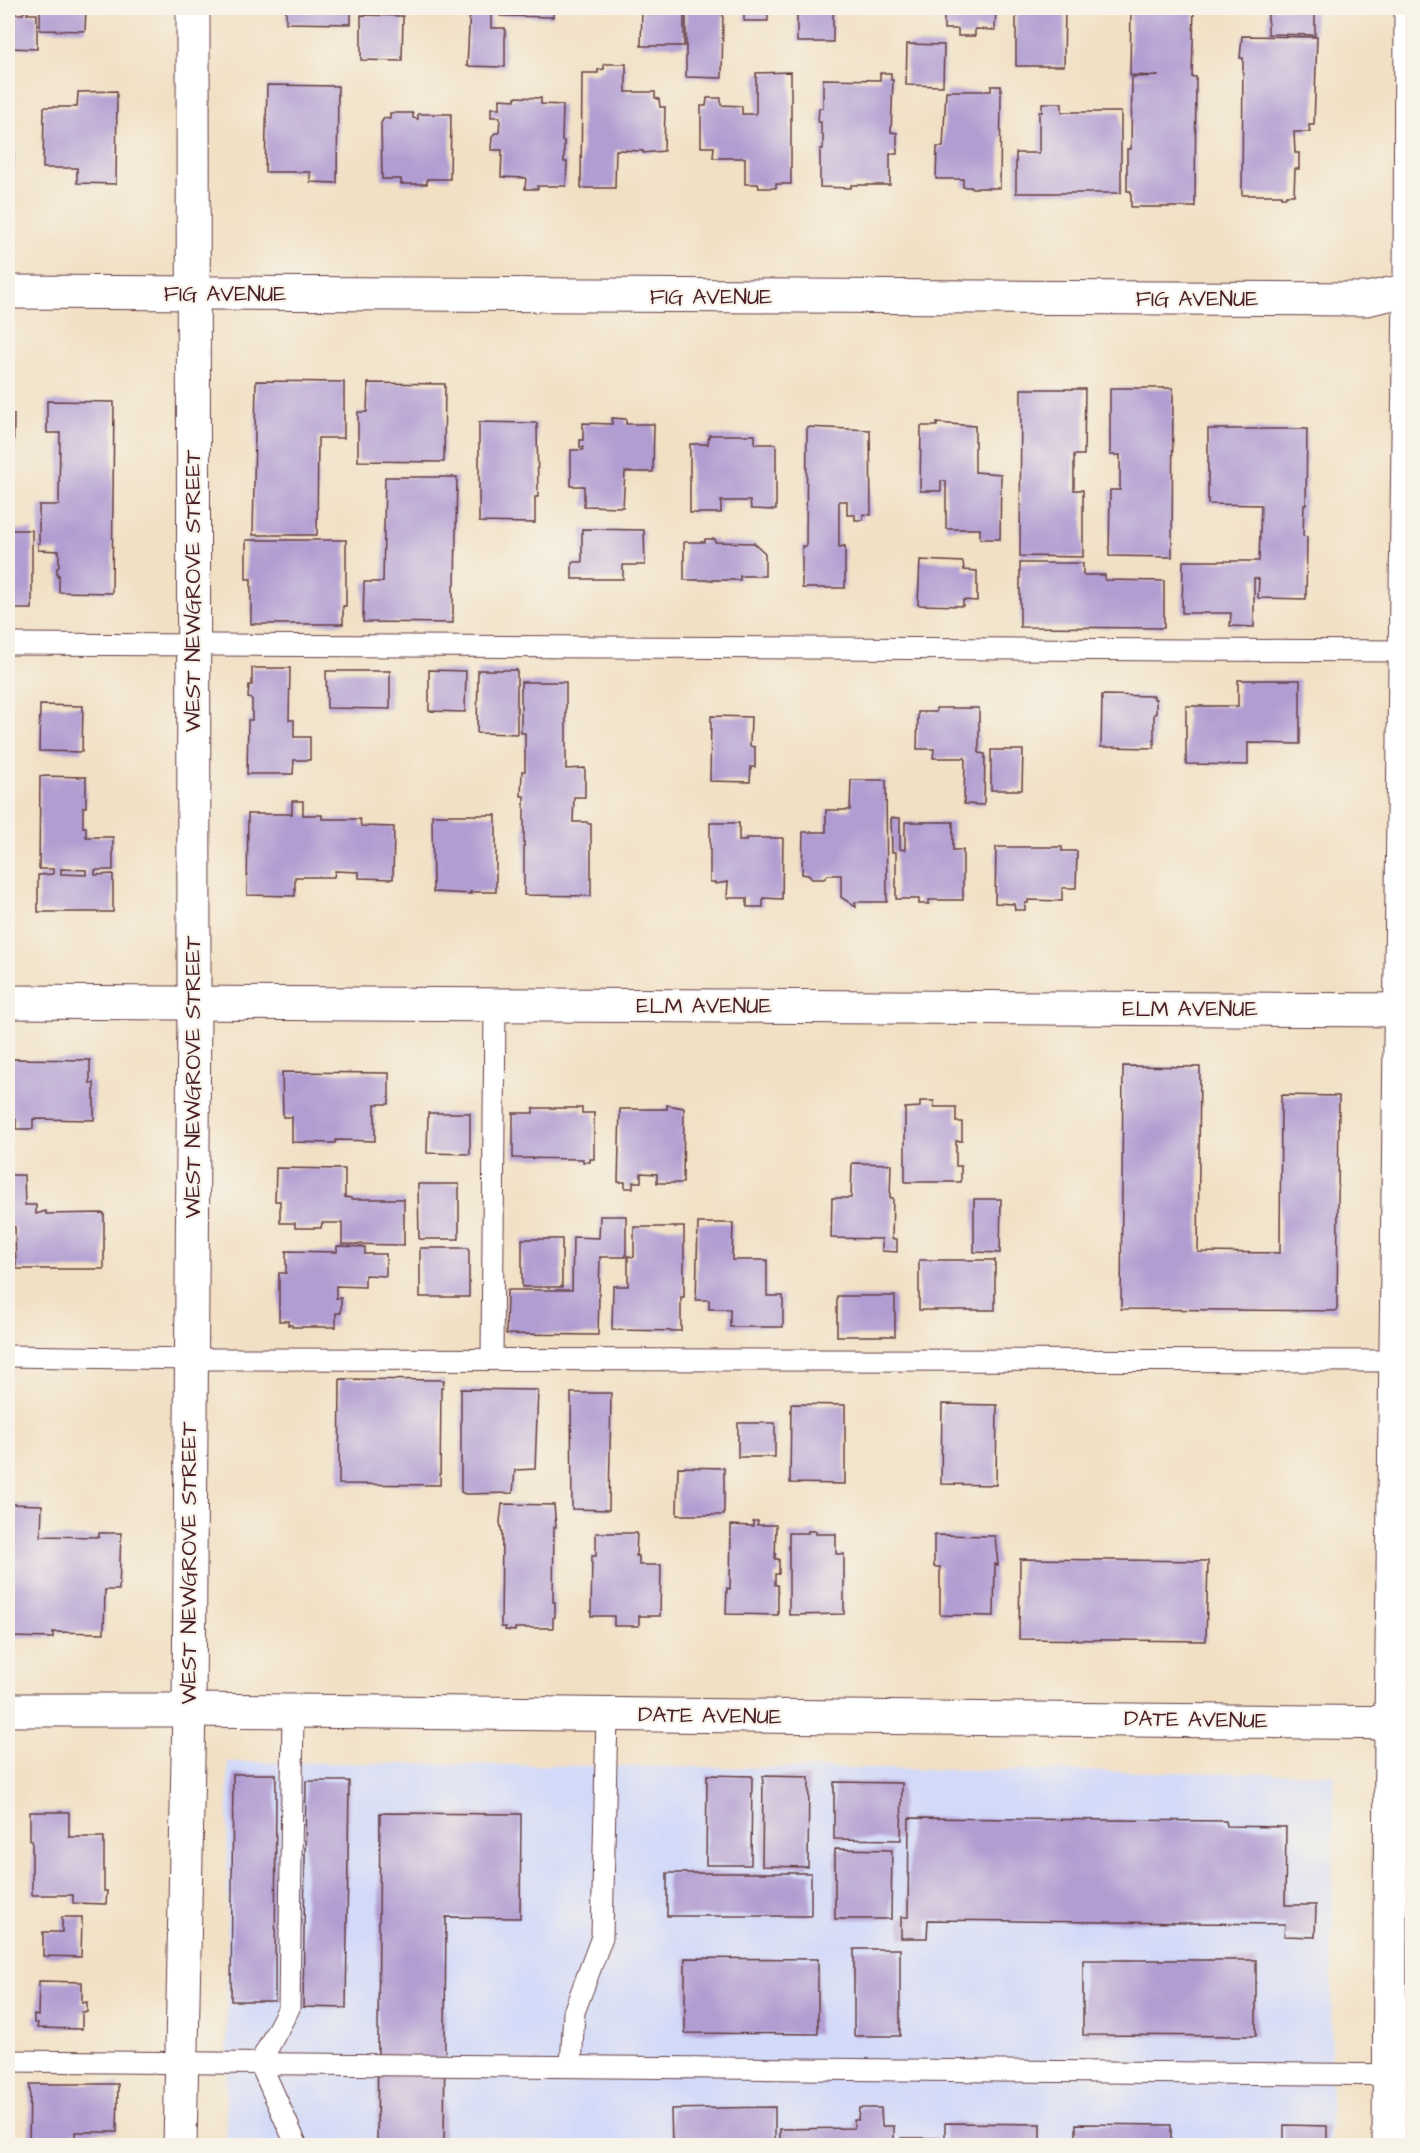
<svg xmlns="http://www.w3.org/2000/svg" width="1420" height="2153" viewBox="0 0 1420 2153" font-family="'Architects Daughter',sans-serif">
<rect width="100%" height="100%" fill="#f7f3e8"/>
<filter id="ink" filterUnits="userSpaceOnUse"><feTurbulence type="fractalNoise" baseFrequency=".0167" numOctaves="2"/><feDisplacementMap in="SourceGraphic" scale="12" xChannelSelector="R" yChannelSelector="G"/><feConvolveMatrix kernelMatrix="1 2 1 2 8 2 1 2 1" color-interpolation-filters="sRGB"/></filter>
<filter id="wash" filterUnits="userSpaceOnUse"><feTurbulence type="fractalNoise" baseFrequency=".008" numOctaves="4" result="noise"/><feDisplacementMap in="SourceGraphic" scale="24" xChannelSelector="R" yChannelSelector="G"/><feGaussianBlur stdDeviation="1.35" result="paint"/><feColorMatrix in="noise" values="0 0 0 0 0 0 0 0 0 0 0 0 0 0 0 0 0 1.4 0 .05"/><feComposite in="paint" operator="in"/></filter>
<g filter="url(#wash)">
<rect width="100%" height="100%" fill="#f1e0c4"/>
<path fill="#d2d9f9" d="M228 1762 1334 1774 1330 2145 226 2146Z"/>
<g id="blocks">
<g fill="#b29dd2" fill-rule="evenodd">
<path d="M40 8H86L85 31 40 30Z"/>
<path d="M286 8H351V24L286 23Z"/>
<path d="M470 8H491V28H505V67L467 66Z"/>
<path d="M500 8H553V17L500 16Z"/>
<path d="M642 8H684V46H641Z"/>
<path d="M686 8H788V11H768V21H744V11H723L722 78 686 77Z"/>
<rect x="797" y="8" width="36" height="34"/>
<path d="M909 8H937V11L909 10Z"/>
<path d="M944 8H996L995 30 975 29V36H958V29H944Z"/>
<path d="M1016 8H1065L1064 66H1016Z"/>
<path d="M1131 8H1194L1192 77H1196L1195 207H1131V191H1127V149H1131L1132 77 1159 76 1130 75Z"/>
<path d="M1268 8H1315V35L1268 34Z"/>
<path d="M24 11H28L27 14H37V49L8 48V14H23Z"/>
<path d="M361 15 403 16 402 61 361 60Z"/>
<path d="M1242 36 1317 37 1314 125H1309L1310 132H1294L1295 153H1299V169H1295L1294 195H1286V197H1281V195H1242L1243 58H1240Z"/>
<path d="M907 44 944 45 943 86 906 85Z"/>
<path d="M604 64H626V92H655V98L659 99 660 107H665L664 151 643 153V151L616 150 615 188H581L582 73H598V70L604 69Z"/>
<path d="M791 72V184H776V188H759L758 184H745V158H713L714 147H701V106H706L707 98H721V105L742 106V114H756V73Z"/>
<path d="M880 73H891V80H893L891 132 897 133V154H890V185H851V188L820 187V149H823V134H821V122H818L819 108H823V79L880 80Z"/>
<path d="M267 85 338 86 337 183 310 182V172H265Z"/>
<path d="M991 86H1001V92L1000 188H971V187H963V179H936L937 147H943L946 91H991Z"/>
<path d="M117 91 116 184 77 183V168H43L44 107H77L78 92Z"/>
<path d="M515 97 541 98V104L563 105 562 141H564V162H567L566 186H537L538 189H525L526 178 501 177 502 150H491L492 136 495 133H499L500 117H491V108H500V99L515 100Z"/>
<path d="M1042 103H1062V112H1121V193H1016V153H1039V112H1042Z"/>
<path d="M8 104H15L13 182H8Z"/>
<path d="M390 113H413V118L418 119V114H451L450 179H427V184H401V179H382L381 123 384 118 390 119Z"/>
<path d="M256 381 344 382V438H318L317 535H253Z"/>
<path d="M368 383 445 384 444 462 358 461V412H367Z"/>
<path d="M1110 388H1173L1172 557 1109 556 1110 490H1120V455H1110Z"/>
<path d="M1021 389H1085L1084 455H1074V490H1083V557L1020 556Z"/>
<path d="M47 401 114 402 112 593 59 592V575L57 576V568L59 567V551L38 550V543H40L39 540V505H59L60 433H47Z"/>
<path d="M8 414H14L13 474H8Z"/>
<path d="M612 418 626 419V424H654L653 472H625L623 507 584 506V486H571V450H583V447H580V440H583V423L612 424Z"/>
<path d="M479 422 537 423 538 497H535V523L479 522Z"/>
<path d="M937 423 975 426V472L1001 474 1000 539H980V529H946V481H941V491H920L921 426H937Z"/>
<path d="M807 427 870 430 871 515 863 514V520H855V515H847V501H839V547L845 546V588H802V546H806Z"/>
<path d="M1208 429H1307L1306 505H1304L1303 536 1307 537 1306 599 1258 598 1259 579 1254 578V627L1230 626 1231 613H1182L1183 561H1259L1261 505 1208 504Z"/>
<path d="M709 435H755V444H776V510L751 509 750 501H721V513H690V444H708Z"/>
<path d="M385 477H457L455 585H453V623L363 622 364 582H383Z"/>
<path d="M582 529 644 530 645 565H623V579H572V562H582Z"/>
<rect x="8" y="530" width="24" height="79"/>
<path d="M705 539H715V542L754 543 765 553V576H740V580H684V542H705Z"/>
<path d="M246 540H346V606H343V624H251V579H246Z"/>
<path d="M920 560 963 562 964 570 977 571V601L963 600V606L918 605Z"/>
<path d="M1020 563H1083V575H1105V580L1164 581V628L1020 627Z"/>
<path d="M252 668H290L289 720H294V737H310V760H294L293 774H247L248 720H252V699L248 698 249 685H252Z"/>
<path d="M429 670 466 671 465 712 429 711Z"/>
<path d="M478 670H517V734L477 733Z"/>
<path d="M326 671H390V709L327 708Z"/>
<path d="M1238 680H1300V744L1248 743V765L1186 764V706H1238Z"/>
<path d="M521 682H566V769L585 768V797H574L573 822H587L588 824H591V896L524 895V796H521L522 771H525V733H521Z"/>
<path d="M1102 695 1154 696V699H1156V714H1154V748L1101 747Z"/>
<path d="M40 705 83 706 82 752 39 751Z"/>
<path d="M936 708H979V753L985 754 984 805 964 804 965 758H933L934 749H917L918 712H936Z"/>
<path d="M711 716 751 717 750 746 755 747V767H751L750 782 710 781Z"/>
<path d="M991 750H1023L1022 790H991Z"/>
<path d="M40 776 86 777V807H83V827H86V837H113V870H95V875L113 874V912H38V875L53 874V869H39ZM61 869 86 870V875L61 874Z"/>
<path d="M851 780H886L887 902H855L856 907 841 897V875H828L824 879H812L808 875 802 874 803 832H826V810H850Z"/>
<path d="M292 801H303V815H322V819H360L361 826 394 827 393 879 359 878V872L335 871 334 877H295V896L247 895 248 814H292Z"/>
<path d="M432 815H496V892H470L471 894 433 892Z"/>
<path d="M891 818H900V849L905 850V822H953V850H963V900H929V904H919V899H896V852H892Z"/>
<path d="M710 823H739V841H746V838H783L782 899 763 898V907H747V898H727L728 882 715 884V882H710Z"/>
<path d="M996 847H1062V851H1077L1076 888H1062V901L1028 900V903H1025V910H1015L1014 904 995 903Z"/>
<path d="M10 1059 90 1060V1083H94V1120L33 1119V1129H16V1119H8Z"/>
<path d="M1123 1066 1200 1067 1198 1252 1280 1253 1281 1095 1339 1096 1337 1311 1121 1309Z"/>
<path d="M282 1072 389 1073V1104H375V1141L336 1140 335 1143 292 1142V1117H283Z"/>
<path d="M920 1101H934V1107H956V1122H962V1141H956V1166H961V1182H905V1108L920 1107Z"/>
<path d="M667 1105 684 1108 683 1183H657V1174L641 1173V1182H633V1188H625V1182H618L620 1109H667Z"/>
<path d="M533 1108H582V1113H594V1159H590V1162H583V1159L513 1158V1113H533Z"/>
<path d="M428 1113H470V1154L427 1153Z"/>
<path d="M852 1163 891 1164 890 1198H893L892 1239H897V1252L882 1251V1239L831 1238 832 1198H851Z"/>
<path d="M276 1168 345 1169V1197L351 1198 352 1199H404V1245L342 1244V1223H322L321 1228H295V1223H280V1201H275Z"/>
<path d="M8 1175H24L25 1205H36V1214L46 1211V1214L104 1213V1269H16L15 1227H8Z"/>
<path d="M418 1184H459V1239H419Z"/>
<path d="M974 1199H1001L1000 1253 974 1252Z"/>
<path d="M600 1216H626V1257H600L598 1335 506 1334 507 1290H572L573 1237 599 1238Z"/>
<path d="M698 1223H733L732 1260H767V1296H783V1327H730V1309H709V1300H696Z"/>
<path d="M634 1227H684V1297H681V1331L612 1330 613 1286H628V1256L634 1257Z"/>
<rect x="522" y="1239" width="40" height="48"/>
<path d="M337 1246 365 1247V1254H386V1276L365 1275V1287L336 1286V1298H341V1313H336V1327H292V1325H288V1321H279V1273H286V1251L337 1252Z"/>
<rect x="420" y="1248" width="49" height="49"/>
<rect x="919" y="1260" width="76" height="50"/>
<rect x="837" y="1296" width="58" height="40"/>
<path d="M340 1379 444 1380 443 1387H441L440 1485 339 1484Z"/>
<path d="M461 1389 538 1390 535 1469 515 1470 513 1493 465 1494 461 1492Z"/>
<path d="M571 1393H611L609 1510 572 1509Z"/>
<path d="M791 1404 845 1405V1484L790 1483Z"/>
<path d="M942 1404 997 1405 996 1485 941 1484Z"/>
<rect x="738" y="1423" width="37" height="34"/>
<path d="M678 1467 724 1468V1515H677Z"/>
<path d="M8 1504 42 1505 41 1536 99 1537V1533H121L119 1590H105L104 1633 53 1632V1638L8 1637Z"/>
<path d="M502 1504 554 1505 556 1527H554L553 1602H555V1617L553 1618V1628H515V1631L505 1630 506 1627H501L502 1533 500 1522Z"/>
<path d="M753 1521H758L757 1525H776L775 1559H779V1574H775V1585H778V1615L726 1614 727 1588 730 1589 731 1525 753 1526Z"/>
<path d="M808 1531H816V1534H836V1554H844V1614L789 1615V1533H808Z"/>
<path d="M596 1533H637L636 1556H639V1565H661L660 1616H639V1626H614V1616H591L592 1556H596Z"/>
<path d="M934 1535 995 1536 998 1565 995 1564 994 1616 940 1615V1567H934Z"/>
<path d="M1020 1559 1208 1561 1206 1641 1019 1639Z"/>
<path d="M233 1774H276L275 2001H231Z"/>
<path d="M707 1775 752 1776 751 1865H706Z"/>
<path d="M763 1776 809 1777 808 1867 762 1866Z"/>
<path d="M306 1781H349L346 2008 303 2007Z"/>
<path d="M834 1782 902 1783 901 1840 834 1839Z"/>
<path d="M30 1812H69V1837H104V1891H107L106 1904 73 1903V1895H32V1840H30Z"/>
<path d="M380 1813 521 1814 520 1918 446 1917 444 2146H377Z"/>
<path d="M909 1818 1226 1821 1227 1826 1286 1827 1285 1905H1316L1315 1937 1284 1936 1285 1924 928 1920 927 1938H901V1917H908Z"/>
<path d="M835 1849 892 1850 891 1919H835Z"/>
<rect x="667" y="1873" width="144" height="43"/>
<path d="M62 1917H82L81 1957 43 1956V1932H62Z"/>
<rect x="854" y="1949" width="46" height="87"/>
<path d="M685 1958 818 1959V2034L685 2033Z"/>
<path d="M1083 1960H1256V2036L1083 2035Z"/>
<path d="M39 1981 82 1982V2003L87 2002V2012H82V2029L37 2028 38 2023H34V2015L38 2016Z"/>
<path d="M30 2084H118L117 2132H75V2146H29Z"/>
<path d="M775 2107V2146H672L671 2109Z"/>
<path d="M859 2108H881L882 2126H894V2146H780V2129L854 2128V2120H858Z"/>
<path d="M945 2123 1040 2124V2146H945Z"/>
<path d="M1076 2124 1171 2125V2146H1076Z"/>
<path d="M1284 2125 1327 2126V2146H1284Z"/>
<path d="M901 2138H938V2146H902Z"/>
</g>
</g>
</g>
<g filter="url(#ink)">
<use href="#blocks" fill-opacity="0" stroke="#633c42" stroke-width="1.5"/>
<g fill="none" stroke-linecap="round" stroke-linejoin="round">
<defs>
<g id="lane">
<path d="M8 644 1403 651"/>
<path d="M8 1356 191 1359 1412 1361"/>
<path d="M492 1358 495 1005"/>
<path d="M8 2061 1412 2075"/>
<path d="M260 2063 289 2008 293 1712"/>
<path d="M260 2063 297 2146"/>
<path d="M571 2066 574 2012 602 1937 607 1715"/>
</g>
<g id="street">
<path d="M8 292 1367 299 1412 289"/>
<path d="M8 1002 1412 1010"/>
<path d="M8 1710H189L1412 1723"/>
<path d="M180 2146 189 1710 194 1004 193 8"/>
<path d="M1389 2146 1391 1722 1410 289 1411 8"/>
</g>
</defs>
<use href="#lane" stroke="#633c42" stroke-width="23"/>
<use href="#street" stroke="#633c42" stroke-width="35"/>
<use href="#lane" stroke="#fff" stroke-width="21"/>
<use href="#street" stroke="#fff" stroke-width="33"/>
</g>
</g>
<g text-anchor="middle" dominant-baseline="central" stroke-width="4.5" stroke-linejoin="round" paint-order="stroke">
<g font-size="22" fill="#4a1f2b" stroke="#f7f3e8">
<text x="225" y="294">FIG AVENUE</text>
<text x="711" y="297">FIG AVENUE</text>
<text x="1197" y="299">FIG AVENUE</text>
<text transform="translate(193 591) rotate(-90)">WEST NEWGROVE STREET</text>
<text x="704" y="1006">ELM AVENUE</text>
<text x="1190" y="1009">ELM AVENUE</text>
<text transform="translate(193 1077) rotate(-90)">WEST NEWGROVE STREET</text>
<text transform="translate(189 1563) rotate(-90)">WEST NEWGROVE STREET</text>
<text transform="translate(710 1716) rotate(1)">DATE AVENUE</text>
<text transform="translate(1196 1720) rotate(1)">DATE AVENUE</text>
</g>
</g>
<rect width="1420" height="2153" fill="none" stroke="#f7f3e8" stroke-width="30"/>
</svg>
